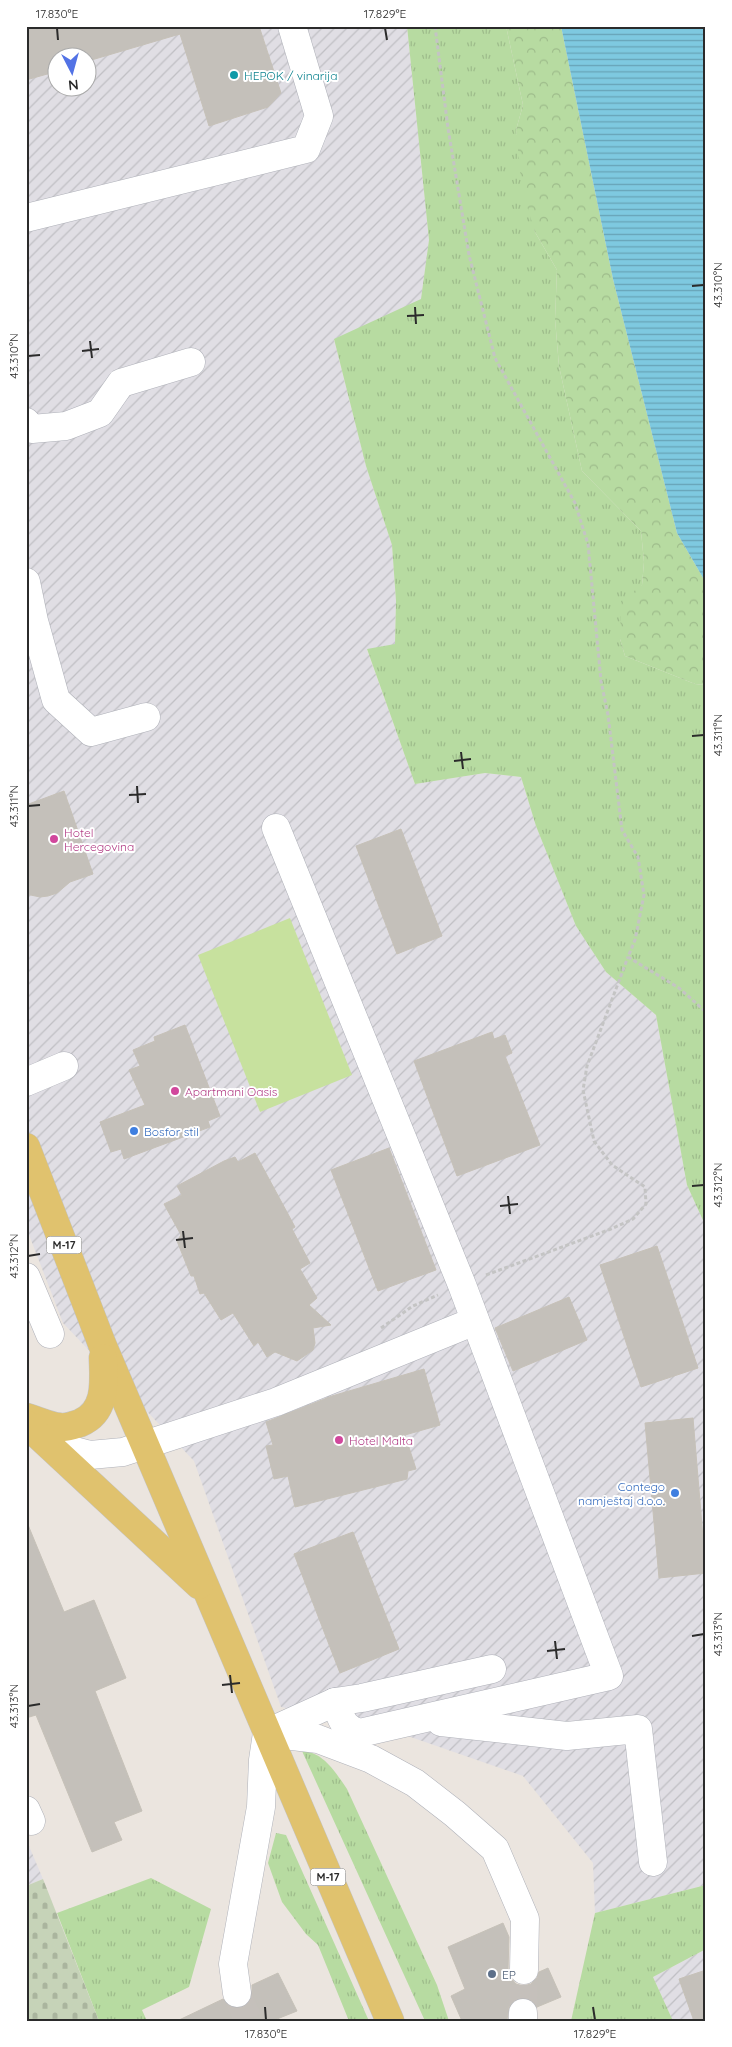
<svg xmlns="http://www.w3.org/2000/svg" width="732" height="2047" viewBox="0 0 732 2047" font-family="Quicksand,sans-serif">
<defs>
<pattern id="industrial-furrows" width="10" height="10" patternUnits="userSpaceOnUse" patternTransform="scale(1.25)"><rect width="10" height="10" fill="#e0dee4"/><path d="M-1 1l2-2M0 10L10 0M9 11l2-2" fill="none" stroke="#c0bfc4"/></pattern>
<pattern id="grass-tufts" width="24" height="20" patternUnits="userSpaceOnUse" patternTransform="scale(1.25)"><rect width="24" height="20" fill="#b7dba1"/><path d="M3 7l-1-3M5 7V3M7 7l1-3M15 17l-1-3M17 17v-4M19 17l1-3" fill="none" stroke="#9ebc8b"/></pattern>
<pattern id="forest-crowns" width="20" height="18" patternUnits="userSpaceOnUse" patternTransform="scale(1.25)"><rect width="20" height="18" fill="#b7dba1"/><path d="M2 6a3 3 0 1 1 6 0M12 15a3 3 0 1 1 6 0" fill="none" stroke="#9ebc8b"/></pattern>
<pattern id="cemetery-stones" width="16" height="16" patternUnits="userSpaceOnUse" patternTransform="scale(1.25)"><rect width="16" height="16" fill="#c6d3b8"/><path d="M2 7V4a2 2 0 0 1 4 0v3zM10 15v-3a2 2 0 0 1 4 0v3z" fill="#aab59e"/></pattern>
<pattern id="water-rules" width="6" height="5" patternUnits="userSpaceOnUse" patternTransform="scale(1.25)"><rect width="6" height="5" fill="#7ec9e0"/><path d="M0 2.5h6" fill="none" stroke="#67a3b6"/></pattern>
</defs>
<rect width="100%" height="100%" fill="#ebe5df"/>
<g fill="url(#industrial-furrows)" fill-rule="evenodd">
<path d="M26 26H407L429 240 421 300 334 340 366 466 392 545 396 601 395 645 367 650 415 784 485 773 521 777 536 826 576 926 606 972 656 1015 687 1185 706 1227V1885L595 1913 593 1863 523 1776 379 1726 281 1707 194 1461 63 1323 26 1227ZM58 58H88V88H58Z"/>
<path d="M26 1839 43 1879 26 1886Z"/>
<path d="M706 1949V2021H673L653 1977Z"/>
</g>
<g fill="url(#grass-tufts)">
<path d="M407 26H506L523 105 516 130 535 232 557 270 555 319 559 366 582 471 641 531 644 562 642 585 620 639 625 656 695 684 706 685V1227L687 1185 656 1015 606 972 576 926 536 826 521 777 485 773 415 784 367 649 395 644 396 601 392 545 366 466 334 339 421 299 429 240Z"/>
<path d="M302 1751C324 1752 336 1773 347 1789L437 1985 449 2021H425Z"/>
<path d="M276 1833 286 1835 369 2021H349L318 1945 306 1934 282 1902 268 1863Z"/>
<path d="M151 1878 211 1909 189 1987 142 2010 147 2021H99L57 1913Z"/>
<path d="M706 1885V1949L653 1977 673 2021H571L595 1913Z"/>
</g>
<path fill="url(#forest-crowns)" d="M506 26H561L613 279 677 533 706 583V685L695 684 625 656 620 639 621 601 642 585 644 562 641 531 582 471 559 366 555 319 557 270 535 232 522 190 516 130 523 105Z"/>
<path fill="url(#cemetery-stones)" d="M43 1879 99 2021H26V1886Z"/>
<path fill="#c7e19e" d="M290 918 352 1075 260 1112 198 955Z"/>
<path fill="url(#water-rules)" d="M561 26H706V583L677 533 613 279Z"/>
<g fill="#c4c0ba" stroke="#c6c1b8">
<path d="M26 26H259L281 93 268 107 209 126 180 34 88 61V58H58V71L26 80Z"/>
<path d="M64 791 93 874 70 882 57 893 48 896 40 897 26 894V805Z"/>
<path d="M401 829 442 936 397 954 356 846Z"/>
<path d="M185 1025 220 1116 208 1121 210 1127 124 1159 121 1149 111 1152 100 1122 145 1105 129 1070 140 1066 133 1050 155 1041 154 1037Z"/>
<path d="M492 1032 494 1039 505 1035 512 1053 505 1056 540 1145 457 1176 414 1061Z"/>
<path d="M389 1148 436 1270 378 1291 331 1170Z"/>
<path d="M255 1153 295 1227 292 1229 310 1263 300 1269 317 1298 309 1305 331 1325 313 1328 315 1343 313 1350 297 1361 275 1352 267 1357 258 1342 254 1346 233 1313 221 1320 204 1293 200 1294 194 1276H191L177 1241 181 1235 164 1204 182 1195 177 1186 224 1161 235 1157 238 1162Z"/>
<path d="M657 1246 698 1368 641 1387 600 1265Z"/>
<path d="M569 1297 587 1340 513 1371 495 1328Z"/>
<path d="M424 1369 440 1425 405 1435 416 1469 408 1471 407 1479 295 1507 288 1476 274 1479 266 1446 273 1445 266 1422 332 1396Z"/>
<path d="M693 1418 706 1573 659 1578 645 1423Z"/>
<path d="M26 1520 64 1612 94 1600 126 1678 95 1691 142 1811 114 1822 122 1840 92 1852 36 1715 26 1718Z"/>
<path d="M353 1532 399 1649 340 1673 294 1554Z"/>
<path d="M503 1923 509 1937 508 1970 511 1978 516 1984 523 1986 531 1984 537 1978 539 1972 548 1968 561 1997 537 2007 530 1999 523 1997 516 1999 509 2006 507 2020 506 2021H462L451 1996 465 1989 448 1947Z"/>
<path d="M706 1970V2021H694L679 1979Z"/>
<path d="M278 1973 297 2011 272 2021H177L223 1999 232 2008H239L246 2006 252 1998V1985Z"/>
</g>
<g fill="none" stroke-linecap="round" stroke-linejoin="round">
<g stroke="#c5c0bb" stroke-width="28" stroke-dasharray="28 14" stroke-linecap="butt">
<path d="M237 1993 248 2021"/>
<path d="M523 2013 524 1970"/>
</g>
<defs>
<g id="minor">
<path d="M26 218 306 149 319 116 292 26"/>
<path d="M26 422 32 429 66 426 100 413 121 383 191 362"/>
<path d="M26 582 34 621 56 700 91 732 146 717"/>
<path d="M276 828 462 1285 609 1676 360 1733C342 1728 342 1719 335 1702"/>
<path d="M26 1082 64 1066"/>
<path d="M26 1277 50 1334"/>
<path d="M44 1433 71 1450 90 1455 123 1452 276 1402 475 1321"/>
<path d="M441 1722 567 1736 638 1729 653 1862"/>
<path d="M267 1733 318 1739 371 1759 415 1783 455 1814 495 1849 525 1919 524 1970"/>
<path d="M267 1733 335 1702 362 1698 492 1669"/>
<path d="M26 1810 31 1821"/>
<path d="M237 1993 233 1964 261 1807 263 1760 267 1733"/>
<path d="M523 2013V2021"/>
</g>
<g id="major">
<path d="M26 1147 102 1344 390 2021"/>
<path d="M26 1417C37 1420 49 1426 60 1427 67 1428 74 1425 80 1423 107 1412 104 1382 103 1358"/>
<path d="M26 1424 199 1585"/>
</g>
</defs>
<use href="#minor" stroke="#afb1b9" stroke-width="29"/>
<use href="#major" stroke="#c4c4c4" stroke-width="29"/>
<g stroke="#c4c4c4" stroke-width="3" stroke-dasharray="4 2.5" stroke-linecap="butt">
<path d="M435 26 448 128 469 255 495 358 575 503 588 544 601 681 608 715 622 830 638 857 644 895 635 940 628 957 679 988 706 1012"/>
<path d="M486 1275 611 1229 633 1219 646 1204 645 1187 612 1165 594 1141 583 1090 587 1066 628 957"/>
<path d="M381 1328 413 1306 438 1295"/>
</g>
<use href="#minor" stroke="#fff" stroke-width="28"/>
<use href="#major" stroke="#e0c26e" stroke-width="28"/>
</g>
<path fill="none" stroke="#2b2b2b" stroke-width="2" d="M57 28 58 40M385 28 387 40M692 286 704 285M415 307 416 324M407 316 424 315M90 341 92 358M82 351 99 349M28 356 40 355M692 736 704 735M461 752 463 769M454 761 471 759M137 786 138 803M129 795 146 794M28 806 40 805M692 1186 704 1185M508 1196 510 1214M500 1206 518 1204M183 1231 185 1248M176 1240 193 1238M28 1256 40 1254M692 1636 704 1634M555 1641 557 1659M547 1651 565 1649M230 1675 232 1693M222 1685 240 1683M28 1706 40 1704M265 2007 266 2020M593 2007 595 2020"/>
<circle fill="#0f9aa8" stroke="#fff" stroke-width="2" cx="234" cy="75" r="5"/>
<g fill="#d1479c" stroke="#fff" stroke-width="2">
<circle cx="54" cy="839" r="5"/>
<circle cx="175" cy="1091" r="5"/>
<circle cx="339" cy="1440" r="5"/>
</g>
<g fill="#3f7fe0" stroke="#fff" stroke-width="2">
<circle cx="134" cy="1131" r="5"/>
<circle cx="675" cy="1493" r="5"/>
</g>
<circle fill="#5c6f8a" stroke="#fff" stroke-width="2" cx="492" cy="1974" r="5"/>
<g text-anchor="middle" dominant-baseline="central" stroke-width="4" stroke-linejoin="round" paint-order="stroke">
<g fill="#fff" stroke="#6b6b6b" stroke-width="1">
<rect x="46.5" y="1236.5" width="35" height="17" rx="4"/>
<rect x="310.5" y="1868.5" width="35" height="17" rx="4"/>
</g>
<g font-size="11" font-weight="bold" fill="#2b2b2b">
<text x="64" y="1245">M-17</text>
<text x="328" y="1877">M-17</text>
</g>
<g font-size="12" fill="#0d838f" stroke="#fff" text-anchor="start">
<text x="244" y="75">HEPOK / vinarija</text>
</g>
<g font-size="12" fill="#b23c85" stroke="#fff" text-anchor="start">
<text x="64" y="832">Hotel<tspan x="64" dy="14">Hercegovina</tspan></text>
<text x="185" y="1091">Apartmani Oasis</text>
<text x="349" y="1440">Hotel Malta</text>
</g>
<g font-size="12" fill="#366cbe" stroke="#fff" text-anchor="start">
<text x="144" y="1131">Bosfor stil</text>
<text x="665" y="1486" text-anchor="end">Contego<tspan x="665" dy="14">namještaj d.o.o.</tspan></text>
</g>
<g font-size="12" fill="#4e5e75" stroke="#fff" text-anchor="start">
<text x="502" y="1974">EP</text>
</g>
</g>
<rect width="732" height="2047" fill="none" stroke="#ffffff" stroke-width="55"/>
<g transform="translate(72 72) rotate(174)"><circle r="24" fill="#ffffff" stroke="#aaaaaa"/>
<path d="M0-4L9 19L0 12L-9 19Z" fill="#5272e5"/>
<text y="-8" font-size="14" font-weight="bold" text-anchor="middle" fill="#2b2b2b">N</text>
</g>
<rect x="28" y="28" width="676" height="1992" fill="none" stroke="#2b2b2b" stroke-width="2"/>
<g font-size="12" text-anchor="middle" fill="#2b2b2b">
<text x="57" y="18">17.830°E</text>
<text x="385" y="18">17.829°E</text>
<text transform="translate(718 285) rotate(-90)" y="4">43.310°N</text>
<text transform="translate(14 356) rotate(-90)" y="4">43.310°N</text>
<text transform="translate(718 735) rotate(-90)" y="4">43.311°N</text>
<text transform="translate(14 806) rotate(-90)" y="4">43.311°N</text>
<text transform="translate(718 1185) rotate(-90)" y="4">43.312°N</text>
<text transform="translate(14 1256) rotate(-90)" y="4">43.312°N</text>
<text transform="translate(718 1634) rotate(-90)" y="4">43.313°N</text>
<text transform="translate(14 1706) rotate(-90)" y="4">43.313°N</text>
<text x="266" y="2038">17.830°E</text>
<text x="595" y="2038">17.829°E</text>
</g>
</svg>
